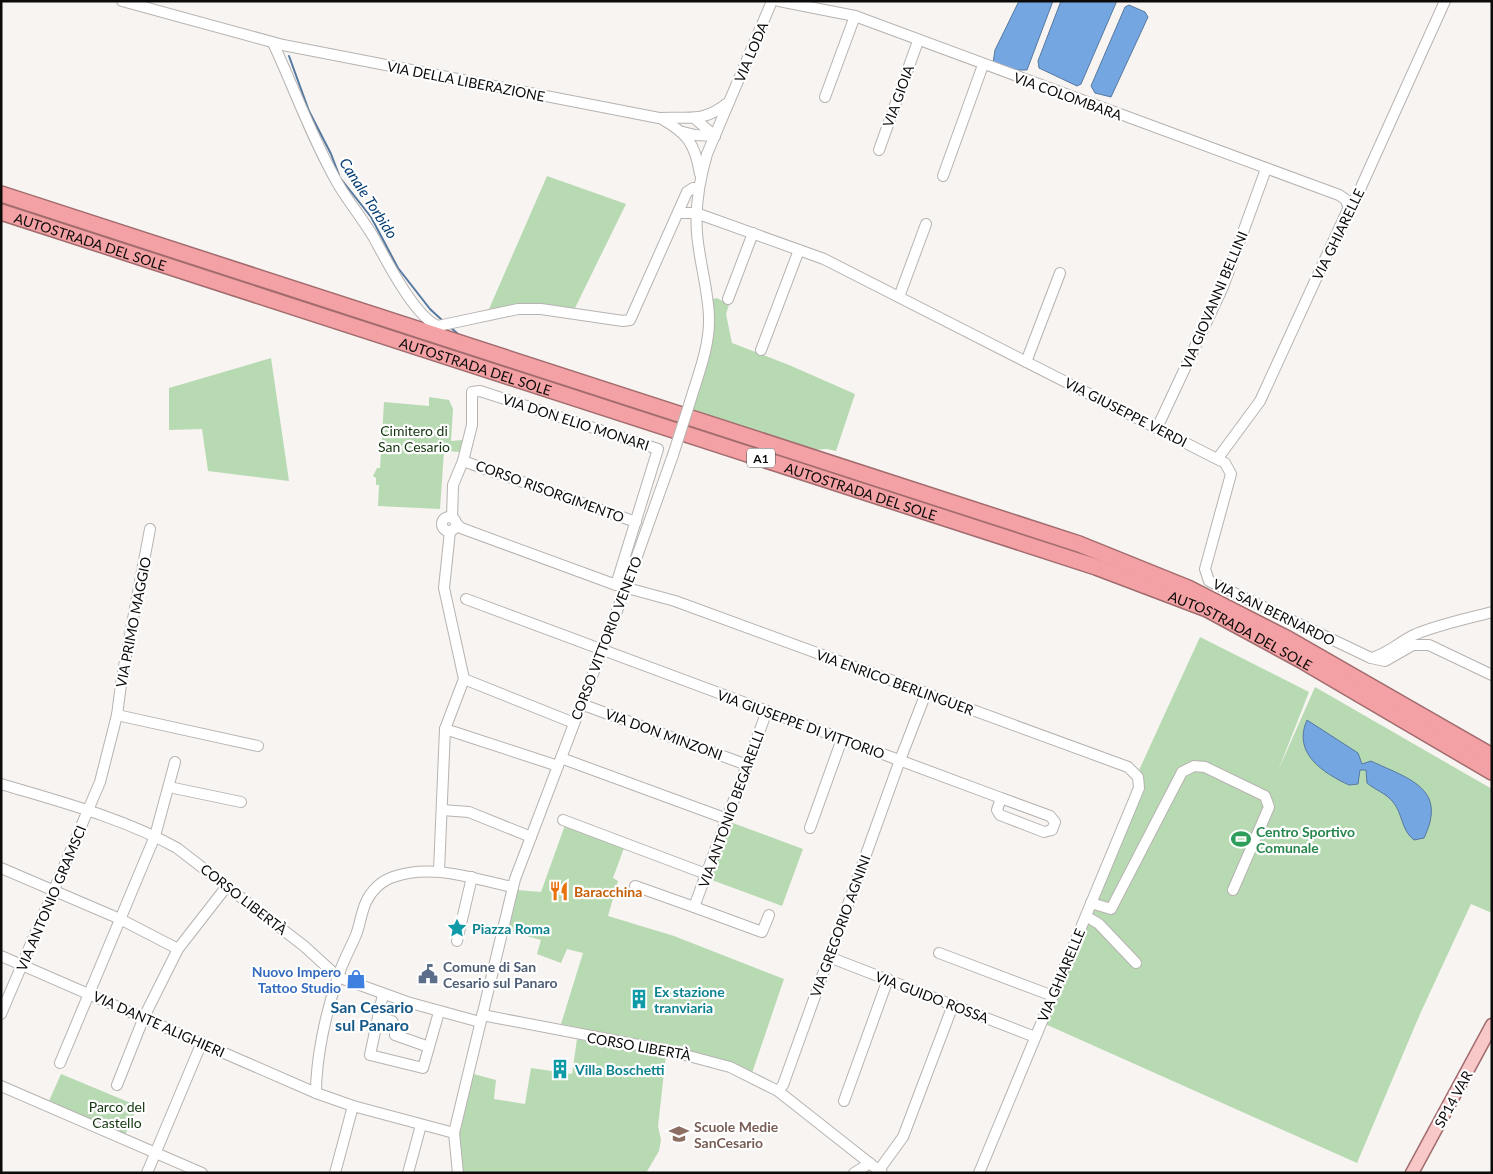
<svg xmlns="http://www.w3.org/2000/svg" width="1493" height="1174" viewBox="0 0 1493 1174" font-family="Lato,sans-serif">
<rect width="100%" height="100%" fill="#f7f4f2"/>
<g fill="#b8dab2">
<path d="M547 176 626 204 574 310 511 306 489 309Z"/>
<path d="M717 298 729 305 726 314 732 343 789 365 855 394 836 451 827 449 813 450 692 409 713 337V299Z"/>
<path d="M271 358 289 481 208 471 202 429 169 430V388Z"/>
<path d="M429 397 449 400 453 409 451 441 462 440 461 452 444 451 440 509 378 506 379 485H376V478L373 476 377 468H380L384 402 429 406Z"/>
<path d="M1200 637 1309 692 1278 771 1315 687 1492 789V913L1471 904 1420 1014 1357 1163 1045 1024 1140 768Z"/>
<path d="M730 822 803 849 782 906 709 879Z"/>
<path d="M565 825 624 848 613 878 618 881 608 916 674 936 784 979 751 1076 682 1049 561 1024 583 953 567 949 561 963 537 954 541 940 508 931 517 890 541 892Z"/>
<path d="M577 1039 666 1055 658 1126 661 1140 659 1151 646 1173H459L457 1127 470 1073 496 1080 494 1099 525 1104 531 1068 572 1074Z"/>
<path d="M61 1074 138 1106 125 1135 49 1101Z"/>
</g>
<g fill="#74a6e1" stroke="#5578a0">
<path d="M1019 1H1053L1027 70H1016L993 63 995 50Z"/>
<path d="M1061 1H1116V3L1081 84 1077 86 1039 68 1038 61Z"/>
<path d="M1129 5 1145 12 1148 17 1111 97 1095 93 1091 86 1125 7Z"/>
<path d="M1307 720 1358 753 1362 764 1371 761C1409 779 1448 788 1424 838L1414 840C1401 830 1403 814 1393 802 1386 793 1375 790 1367 783L1366 770H1360L1358 784 1349 785C1323 773 1292 753 1307 720Z"/>
</g>
<g fill="none" stroke-linecap="round" stroke-linejoin="round">
<g stroke="#5578a0" stroke-width="2">
<path d="M289 56 309 111 331 154 339 175"/>
<path d="M341 179 371 217 398 268 430 309 443 321"/>
<path d="M450 327 458 334"/>
</g>
<defs>
<g id="minor">
<path d="M122 1 283 45 659 118C691 116 701 124 729 102"/>
<path d="M779 1 855 16 1339 195 1345 199 1349 207"/>
<path d="M273 43C295 90 312 139 338 184 349 203 363 219 374 238 386 260 415 317 438 326L518 309H541L623 321 630 320 687 192 693 188H698"/>
<path d="M825 97 855 16"/>
<path d="M660 118C687 133 695 143 700 174"/>
<path d="M694 118 715 136"/>
<path d="M683 132 695 135 715 136"/>
<path d="M879 150 918 41"/>
<path d="M943 176 983 65"/>
<path d="M678 213H696L824 259 1225 463 1231 474 1205 569 1209 581 1371 658C1388 654 1400 641 1416 634 1441 624 1466 619 1492 612"/>
<path d="M899 297 926 224"/>
<path d="M728 299 753 233"/>
<path d="M761 350 799 250"/>
<path d="M1026 362 1060 273"/>
<path d="M690 402C698 375 710 346 709 317 708 288 699 261 697 233 695 206 699 181 707 154L772 1"/>
<path d="M1157 428 1223 287 1266 169"/>
<path d="M1218 458 1260 401 1349 207 1357 196 1445 1"/>
<path d="M463 461 636 522"/>
<circle cx="449" cy="524" r="7"/>
<path d="M452 518 453 485 463 461 472 425V392L480 391 658 449 616 585"/>
<path d="M456 523 461 528 616 585 675 601 1128 767 1138 777 1139 788 979 1173"/>
<path d="M466 599 1001 798 997 810 1000 815 1044 832 1052 830 1055 822 1050 816 1001 798"/>
<path d="M1371 658 1385 661 1413 645H1429L1492 675"/>
<path d="M464 679 574 723"/>
<path d="M581 704 747 765"/>
<path d="M767 711 694 907 762 932 769 915"/>
<path d="M117 715 258 746"/>
<path d="M445 729 558 766"/>
<path d="M561 758 727 819"/>
<path d="M1 784C61 802 123 818 177 848L304 946 338 977 407 1002 480 1022"/>
<path d="M169 787 241 802"/>
<path d="M442 810 469 812 531 837"/>
<path d="M563 820 706 874"/>
<path d="M810 828 842 739"/>
<path d="M1 868 120 919 178 949"/>
<path d="M439 871 445 729 464 679 444 588 450 531"/>
<path d="M635 886 694 907"/>
<path d="M1091 903 1111 909 1182 772 1194 766 1205 767 1265 796 1269 807 1233 890"/>
<path d="M1086 916 1099 924 1136 963"/>
<path d="M457 941 472 877"/>
<path d="M939 953 1053 996"/>
<path d="M1 956 316 1093"/>
<path d="M829 957 1035 1037"/>
<path d="M383 994 370 1055 423 1068 439 1012"/>
<path d="M1 1014 100 782 117 715 122 677 150 529"/>
<path d="M482 1015 670 1051 730 1067 778 1091 882 1173"/>
<path d="M378 1017 392 1021 395 1026V1035L429 1047"/>
<path d="M60 1063 155 836 175 762"/>
<path d="M117 1085 144 1017 178 949 227 886"/>
<path d="M1 1086 202 1173"/>
<path d="M778 1091 783 1085 900 760 926 693"/>
<path d="M844 1101 888 979"/>
<path d="M454 1133 353 1106 316 1093C316 1057 326 1012 338 977 342 963 350 949 356 935 360 925 361 913 366 902 371 891 381 881 393 877 433 863 473 879 513 887"/>
<path d="M879 1170 903 1137 953 1005"/>
<path d="M147 1173 202 1042"/>
<path d="M335 1173 353 1106"/>
<path d="M408 1173 421 1125"/>
<path d="M458 1173 454 1133 515 879 626 587 673 455"/>
<path d="M854 1173 870 1163"/>
</g>
<path id="major" d="M1412 1173 1492 1025"/>
<g id="highway">
<path d="M1 194 1079 544 1188 588 1288 639 1492 756"/>
<path id="s1" d="M1 212 1096 567 1207 609 1301 660 1492 772"/>
</g>
</defs>
<use href="#minor" stroke="#b6b3b1" stroke-width="12"/>
<use href="#major" stroke="#a26c6e" stroke-width="15"/>
<use href="#highway" stroke="#a26c6e" stroke-width="18"/>
<use href="#minor" stroke="#fff" stroke-width="10"/>
<use href="#major" stroke="#f8c7c8" stroke-width="12"/>
<use href="#highway" stroke="#f3a1a4" stroke-width="15"/>
<defs>
<path id="minor-bridge" d="M673 455 690 402"/>
</defs>
<use href="#minor-bridge" stroke="#b6b3b1" stroke-width="12" stroke-linecap="butt"/>
<use href="#minor-bridge" stroke="#fff" stroke-width="10"/>
</g>
<defs>
<symbol id="stadium-bare" viewBox="-9 -9 18 18"><path d="M0-5a6.5 5 0 1 0 0 10a6.5 5 0 1 0 0-10ZM-3.5-1.8h7v3.6h-7Z" fill="#2e9e5b" stroke="#fff" stroke-width="2.5" paint-order="stroke"/></symbol>
<symbol id="restaurant-bare" viewBox="-9 -9 18 18"><path d="M-5-6h1v4h1v-4h1v4h1v-4h1v5L-1.5 .5V6h-2V.5L-5-1ZM5-6V6H3V1.5H1.5Q1.5-4 5-6Z" fill="#e8710a" stroke="#fff" stroke-width="2.5" paint-order="stroke"/></symbol>
<symbol id="sight-bare" viewBox="-9 -9 18 18"><path d="M0-6L1.8-2.2L6-1.7L2.9 1.2L3.7 5.4L0 3.3L-3.7 5.4L-2.9 1.2L-6-1.7L-1.8-2.2Z" fill="#0f9aa8" stroke="#fff" stroke-width="2.5" paint-order="stroke"/></symbol>
<symbol id="civic-bare" viewBox="-9 -9 18 18"><path d="M-.6-6.5H3V-4.5H.6V-3L4-1V1h2V6H-6V1h2V-1L-.6-3ZM-1.2 2.5V6h2.4V2.5Z" fill="#5c6f8a" stroke="#fff" stroke-width="2.5" paint-order="stroke"/></symbol>
<symbol id="shop-bare" viewBox="-9 -9 18 18"><path d="M-5-2.5h2.3a2.7 3.5 0 0 1 5.4 0H5L5.5 6h-11ZM-1.5-2.5h3a1.5 2.3 0 0 0-3 0Z" fill="#3f7fe0" stroke="#fff" stroke-width="2.5" paint-order="stroke"/></symbol>
<symbol id="building-bare" viewBox="-9 -9 18 18"><path d="M-4-6H4V6H1V3H-1V6H-4ZM-2.5-4.3h1.7v1.8h-1.7ZM.8-4.3h1.7v1.8H.8ZM-2.5-1h1.7V.8h-1.7ZM.8-1h1.7V.8H.8Z" fill="#0f9aa8" stroke="#fff" stroke-width="2.5" paint-order="stroke"/></symbol>
<symbol id="school-bare" viewBox="-9 -9 18 18"><path d="M0-5L7-2L0 1L-7-2ZM-4 1L0 2.5L4 1V4Q0 6-4 4Z" fill="#8d6e63" stroke="#fff" stroke-width="2.5" paint-order="stroke"/></symbol>
</defs>
<g fill-rule="evenodd">
<use href="#stadium-bare" x="1227" y="825" width="28" height="28"/>
<use href="#restaurant-bare" x="545" y="877" width="28" height="28"/>
<use href="#sight-bare" x="443" y="914" width="28" height="28"/>
<use href="#civic-bare" x="414" y="960" width="28" height="28"/>
<use href="#shop-bare" x="342" y="965" width="28" height="28"/>
<use href="#building-bare" x="625" y="985" width="28" height="28"/>
<use href="#building-bare" x="546" y="1055" width="28" height="28"/>
<use href="#school-bare" x="665" y="1120" width="28" height="28"/>
</g>
<g text-anchor="middle" dominant-baseline="central" stroke-width="4.5" stroke-linejoin="round" paint-order="stroke">
<rect fill="#fff" stroke="#555454" stroke-width="1" x="747" y="448.5" width="28" height="19" rx="4"/>
<g font-size="12" font-weight="bold" fill="#0c0b0a">
<text x="761" y="458">A1</text>
</g>
<g font-size="14" fill="#0c0b0a" stroke="#fff">
<text transform="translate(751 52) rotate(-67)">VIA LODA</text>
<text transform="translate(466 81) rotate(11)">VIA DELLA LIBERAZIONE</text>
<text transform="translate(898 96) rotate(-70)">VIA GIOIA</text>
<text transform="translate(1068 96) rotate(20)">VIA COLOMBARA</text>
<text transform="translate(1338 234) rotate(-64)">VIA GHIARELLE</text>
<text stroke="none"><textPath href="#s1" startOffset="94">AUTOSTRADA DEL SOLE</textPath></text>
<text transform="translate(1214 300) rotate(-67)">VIA GIOVANNI BELLINI</text>
<text stroke="none"><textPath href="#s1" startOffset="499">AUTOSTRADA DEL SOLE</textPath></text>
<text transform="translate(1126 412) rotate(27)">VIA GIUSEPPE VERDI</text>
<text transform="translate(576 422) rotate(18)">VIA DON ELIO MONARI</text>
<text stroke="none"><textPath href="#s1" startOffset="904">AUTOSTRADA DEL SOLE</textPath></text>
<text transform="translate(550 491) rotate(20)">CORSO RISORGIMENTO</text>
<text transform="translate(1274 612) rotate(26)">VIA SAN BERNARDO</text>
<text transform="translate(133 622) rotate(-79)">VIA PRIMO MAGGIO</text>
<text stroke="none"><textPath href="#s1" startOffset="1309">AUTOSTRADA DEL SOLE</textPath></text>
<text transform="translate(606 638) rotate(-69)">CORSO VITTORIO VENETO</text>
<text transform="translate(895 682) rotate(20)">VIA ENRICO BERLINGUER</text>
<text transform="translate(801 724) rotate(20)">VIA GIUSEPPE DI VITTORIO</text>
<text transform="translate(664 734) rotate(20)">VIA DON MINZONI</text>
<text transform="translate(731 809) rotate(-70)">VIA ANTONIO BEGARELLI</text>
<text transform="translate(51 898) rotate(-67)">VIA ANTONIO GRAMSCI</text>
<text transform="translate(244 899) rotate(38)">CORSO LIBERTÀ</text>
<text transform="translate(840 926) rotate(-70)">VIA GREGORIO AGNINI</text>
<text transform="translate(1061 975) rotate(-67)">VIA GHIARELLE</text>
<text transform="translate(932 997) rotate(21)">VIA GUIDO ROSSA</text>
<text transform="translate(159 1024) rotate(24)">VIA DANTE ALIGHIERI</text>
<text transform="translate(639 1046) rotate(10)">CORSO LIBERTÀ</text>
<text transform="translate(1453 1099) rotate(-61)">SP14 VAR</text>
</g>
<g font-size="14" fill="#11350c" stroke="#fff">
<text x="414" y="430">Cimitero di<tspan x="414" dy="16">San Cesario</tspan></text>
<text x="117" y="1106">Parco del<tspan x="117" dy="16">Castello</tspan></text>
</g>
<g font-size="14" font-weight="bold" fill="#27864d" stroke="#fff" text-anchor="start">
<text x="1256" y="831">Centro Sportivo<tspan x="1256" dy="16">Comunale</tspan></text>
</g>
<g font-size="14" font-weight="bold" fill="#c56008" stroke="#fff" text-anchor="start">
<text x="574" y="891">Baracchina</text>
</g>
<g font-size="14" font-weight="bold" fill="#0d838f" stroke="#fff" text-anchor="start">
<text x="472" y="928">Piazza Roma</text>
<text x="654" y="991">Ex stazione<tspan x="654" dy="16">tranviaria</tspan></text>
<text x="575" y="1069">Villa Boschetti</text>
</g>
<g font-size="14" font-weight="bold" fill="#4e5e75" stroke="#fff" text-anchor="start">
<text x="443" y="966">Comune di San<tspan x="443" dy="16">Cesario sul Panaro</tspan></text>
</g>
<g font-size="14" font-weight="bold" fill="#366cbe" stroke="#fff" text-anchor="end">
<text x="341" y="971">Nuovo Impero<tspan x="341" dy="16">Tattoo Studio</tspan></text>
</g>
<g font-size="14" font-weight="bold" fill="#785e54" stroke="#fff" text-anchor="start">
<text x="694" y="1126">Scuole Medie<tspan x="694" dy="16">SanCesario</tspan></text>
</g>
<g font-size="15" font-style="italic" fill="#043c72" stroke="#fff">
<text transform="translate(369 198) rotate(57)">Canale Torbido</text>
</g>
<g font-size="16" font-weight="bold" fill="#165988" stroke="#fff">
<text x="372" y="1006">San Cesario<tspan x="372" dy="18">sul Panaro</tspan></text>
</g>
</g>
<rect width="1493" height="1174" fill="none" stroke="#0c0b0a" stroke-width="5"/>
</svg>
